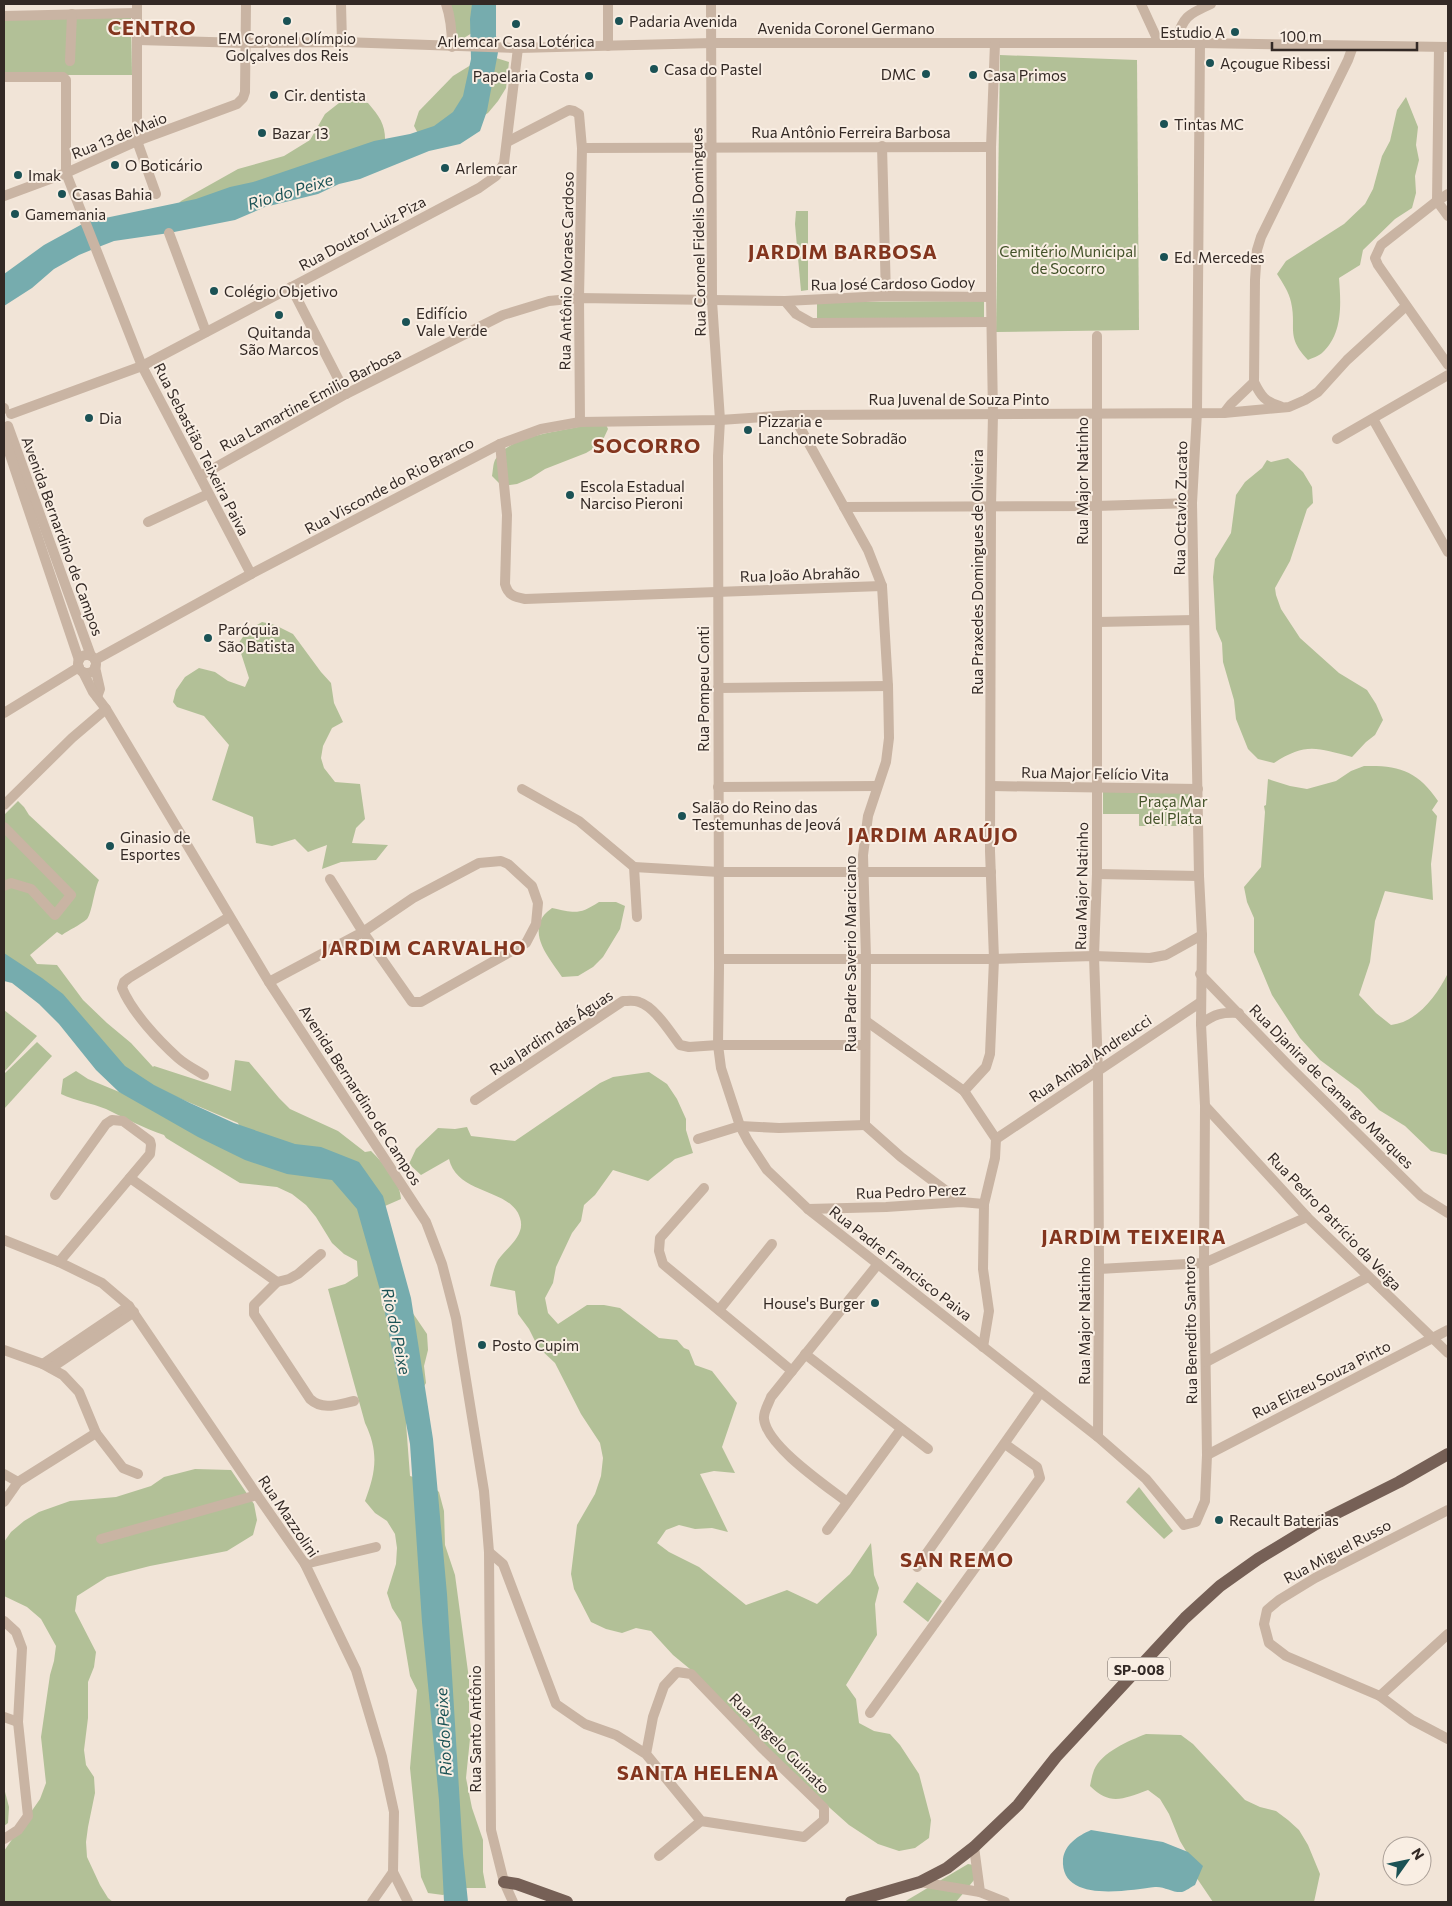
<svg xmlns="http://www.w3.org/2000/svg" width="1452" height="1906" viewBox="0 0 1452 1906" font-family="Commissioner,sans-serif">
<rect width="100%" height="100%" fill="#f1e4d7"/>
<g fill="#b2c097">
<path d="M447 4H472L474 18 472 33 459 41 453 27Z"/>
<path d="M4 18H131L132 75H4Z"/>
<path d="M1000 55 1137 60 1139 330 996 332Z"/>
<path d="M493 57 509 62 506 88 498 101 488 113 449 137 421 139 414 126 419 111 453 76 479 60Z"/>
<path d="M1406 97 1418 127 1416 145 1419 160 1415 176 1416 193 1412 208 1395 219 1363 250 1360 265 1339 278C1341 304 1343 334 1322 353 1319 356 1312 358 1308 360 1285 336 1297 328 1291 302 1289 292 1282 282 1277 274L1286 261 1344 224 1365 204 1373 189 1382 156 1390 141 1397 110Z"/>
<path d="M353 101 368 103C380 117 386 125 385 144L169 213 181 201 238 169 284 156 310 140 325 114 339 103Z"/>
<path d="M796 211H808V290L801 291 795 224Z"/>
<path d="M984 301V319L817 318V302Z"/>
<path d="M604 420 608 429 601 444 586 453 545 469 531 478 517 484 502 486 492 476C493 471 493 464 495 460 507 437 555 432 578 427 587 425 596 422 604 420Z"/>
<path d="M1288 458 1303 472 1312 487 1313 503 1307 509 1290 561 1275 588 1276 595 1281 609 1300 638 1339 673 1367 690 1376 704 1383 720 1375 735 1366 742 1352 757C1317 748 1306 742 1274 763L1258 759 1248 749 1236 719 1234 700 1223 662 1222 643 1216 629 1213 577 1215 559 1231 533 1236 495 1245 482 1262 468 1267 460 1271 462Z"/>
<path d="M262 622 275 625 293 634 321 672 331 683 334 703 343 722 332 728 323 746 321 758 324 768 335 782 360 784 365 819 356 828 352 843 388 845 376 860 341 862 322 869 327 845 308 852 295 839 272 846 256 843 253 817 212 800 229 745 204 716 177 707 173 702 176 690 185 677 199 668 215 672 228 681 245 687 249 678 238 644 247 631Z"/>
<path d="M1364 766C1399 765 1418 771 1438 801L1432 810 1437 816 1431 864 1433 900 1385 891 1375 921 1370 962 1359 995 1376 1013 1391 1025C1418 1022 1437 995 1448 973V1155L1431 1151 1405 1126 1379 1110 1359 1089 1320 1060 1300 1038 1272 995 1254 952V918L1247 902 1244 887 1261 867 1265 812 1264 806 1266 805 1268 779 1290 786 1307 789 1336 781 1351 771Z"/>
<path d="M1103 792H1190V826H1139V814H1103Z"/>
<path d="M18 801 24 807 29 815 99 880C94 890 92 913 87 919 80 925 69 930 62 935L57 932 30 955 37 964 57 965 83 1000 107 1023 131 1043 153 1067 154 1066 231 1091 235 1060 249 1062 279 1098 290 1109 338 1131 365 1152 371 1151C384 1164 400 1181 401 1199L385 1206 373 1228 382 1306 410 1309 427 1334 428 1350 424 1366 426 1383 418 1396 407 1406 406 1423 410 1476 427 1481 439 1492 444 1511 445 1545 455 1575 469 1679V1711L471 1729 466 1778 472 1808 483 1840V1872L486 1888H457L443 1895 428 1893 421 1877 410 1768 417 1690 410 1676 401 1622 392 1608 387 1593 396 1564 397 1548 395 1534 387 1521 375 1513 365 1501C376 1472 379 1452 365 1423L328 1289 345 1284 358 1276 357 1261 344 1254 332 1243 316 1217 306 1205 292 1194 277 1187 240 1183 166 1138 164 1135C143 1128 125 1118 106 1109 91 1103 76 1101 61 1094L63 1079 76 1071 88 1079 247 1145 238 1123 136 1080 4 970V815Z"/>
<path d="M599 902H616L625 906 620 929 603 957 593 967 578 976 562 977C551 960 532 940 541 920 543 915 548 911 552 908 575 913 579 915 599 902Z"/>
<path d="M4 1010 37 1036 4 1072Z"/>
<path d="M37 1042 52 1056 4 1109V1074Z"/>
<path d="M649 1072 667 1084 677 1099 686 1119V1130L693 1153 675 1159 648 1181 613 1170 595 1195 584 1205 581 1221 572 1233 556 1267 553 1283 545 1298 548 1313 558 1324 587 1305H604L620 1308 659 1338 677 1340 684 1348 689 1350 695 1365 712 1371 737 1403 722 1447 735 1473 714 1471 700 1474 728 1532 712 1528 695 1529 679 1525 666 1530 657 1543 669 1552 699 1567 746 1605 787 1590 817 1604 850 1574 871 1543 874 1575 879 1588 875 1604 877 1635 846 1685 856 1699 859 1723 874 1731 890 1734 900 1745 919 1774 931 1820 929 1838 915 1848 899 1851 878 1844 849 1825 756 1742 696 1674 673 1655 651 1631 636 1628 622 1633 606 1629 591 1622 574 1589 571 1574 577 1525 595 1494 601 1476 603 1458 600 1443 581 1414 555 1363 538 1347 529 1329 518 1314 515 1291 490 1286C492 1278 494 1267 498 1260 506 1248 526 1236 520 1218 511 1188 457 1195 449 1159L421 1175 409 1164 416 1149 438 1128 455 1129 467 1127 471 1136 515 1141 600 1083 613 1077Z"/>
<path d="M195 1469 231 1470 254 1504 257 1520 253 1535 227 1551 150 1566 107 1577 77 1596 75 1611 96 1652 94 1667 88 1682V1718L84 1750 86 1765 94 1777 95 1793 88 1827 86 1842 87 1857 100 1885 108 1898 113 1902H4V1851L40 1799 46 1783 41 1737 50 1675 54 1661 56 1646 41 1619 27 1607 4 1596V1542L11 1532 24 1521 39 1512 70 1501 116 1497 151 1486 164 1477Z"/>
<path d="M1139 1487 1173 1531 1164 1539 1126 1502Z"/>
<path d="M917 1582 942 1601 928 1622 903 1602Z"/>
<path d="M1146 1734 1181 1735 1193 1744 1245 1800 1260 1807 1276 1811 1288 1820 1299 1830 1308 1845 1320 1874 1314 1902H1213L1192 1871 1189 1856 1180 1841 1169 1814 1160 1799 1148 1790C1123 1799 1110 1806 1090 1786 1091 1781 1092 1775 1094 1770 1102 1752 1128 1741 1146 1734Z"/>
<path d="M4 1788 9 1807 8 1823 4 1826Z"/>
<path d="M968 1864 979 1866 974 1880 956 1902H904Z"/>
</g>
<g fill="#76acae">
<path d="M472 4H496V36L499 47 487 111 480 131 460 144 429 151 360 179 339 184 318 194 265 207 235 220 169 233 114 241 96 248 79 255 54 269 32 288 4 306V274L44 245 86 222 196 199 230 187 253 182 374 141 410 134 434 126 453 112 463 96 471 59 470 19Z"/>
<path d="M4 953 42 978 63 994 125 1066 154 1085 190 1103 234 1123 295 1144 321 1147 359 1162 383 1196 411 1298 433 1439 447 1594 463 1854 468 1902H444L439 1800 422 1622 410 1444 382 1297 357 1209 332 1180 287 1174 245 1160 198 1137 119 1092 96 1070 59 1024 39 1004 12 983 4 981Z"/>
<path d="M1091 1830 1163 1842 1188 1852 1203 1866 1195 1885C1191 1887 1186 1891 1182 1892 1173 1893 1164 1886 1155 1887 1129 1890 1060 1904 1063 1859 1065 1844 1078 1836 1091 1830Z"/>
</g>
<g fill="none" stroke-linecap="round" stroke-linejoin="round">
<g stroke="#c9b4a3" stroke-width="10">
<path d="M137 4V141L156 194"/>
<path d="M341 4 342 42"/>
<path d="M446 4C451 18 452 32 452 47"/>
<path d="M608 4V46"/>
<path d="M711 4 712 301 720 420 718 456 719 968 718 1045 721 1068 740 1126 748 1141 767 1170 808 1209 1098 1437 1146 1479 1184 1525 1196 1522 1205 1501 1207 1455 1204 1263 1205 1106 1201 1024 1202 935 1199 876 1192 503 1197 412 1200 43"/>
<path d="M1141 4 1159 43"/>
<path d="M4 16 137 13"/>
<path d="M138 40 245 43 342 42 518 48 712 43H1200L1448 47"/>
<path d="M1174 43C1185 17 1184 16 1211 4"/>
<path d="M1439 47 1437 201 1448 216"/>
<path d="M70 61 72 14"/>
<path d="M4 77H63L66 80V173L142 366 251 574"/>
<path d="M507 142 569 110 574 111 579 114 582 148 579 298 580 422"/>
<path d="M882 146 886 296"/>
<path d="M582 148 991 147"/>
<path d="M1448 194 1437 201 1381 245 1375 258 1378 265 1448 365"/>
<path d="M4 196 66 173 137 141 237 104 243 98 245 92 246 4"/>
<path d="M169 233 206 332"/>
<path d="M291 287 346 394"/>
<path d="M785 301 796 314 812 323 991 322"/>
<path d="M1097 336V874L1094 956 1098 1072 1099 1269 1098 1437"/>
<path d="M1254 382C1261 396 1265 402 1280 406"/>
<path d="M4 408V409"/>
<path d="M1224 413 1231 404 1254 382 1255 280 1257 250 1261 237 1348 60 1353 46"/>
<path d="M11 414 142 366 479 188 496 176 504 163 518 48"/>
<path d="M793 415 868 550 882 586 888 686 889 738 886 762 868 816 863 855 866 958 865 1125 901 1157 961 1202"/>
<path d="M1373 419 1448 552"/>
<path d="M8 426 91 656"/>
<path d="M4 437 79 660"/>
<path d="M1337 439 1448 375"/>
<path d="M500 444 507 515 505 584C508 595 514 597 525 599L882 586"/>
<path d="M200 476 346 394 503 315 549 301 579 298 785 301 886 296 991 297"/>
<path d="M844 507 1096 506 1192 503"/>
<path d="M148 522 208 494"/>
<path d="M1098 622 1194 620"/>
<circle cx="87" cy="664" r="9"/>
<path d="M95 660 251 574 500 444 541 429 580 422 720 420 793 415 1224 413 1289 407 1305 400 1318 392 1347 360 1406 306"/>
<path d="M95 667 100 689 97 697"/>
<path d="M83 672 93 692 106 709 269 982 426 1222 442 1264 456 1318 484 1491 489 1552 491 1830 504 1882 513 1902"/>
<path d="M718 688 888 686"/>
<path d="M4 713 79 667"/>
<path d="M991 786 1198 789"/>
<path d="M718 787 877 786"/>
<path d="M522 789 579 821 634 867 637 917"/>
<path d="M4 805 72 738 106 709"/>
<path d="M4 827 71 895 55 915 31 889 11 883 4 886"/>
<path d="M634 867 719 872H991"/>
<path d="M1097 874 1199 876"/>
<path d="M719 959H994L1094 956 1150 958 1166 955 1202 935"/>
<path d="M1200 974 1289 1066 1421 1196 1448 1213"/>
<path d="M269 982 363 932 413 898 479 863 501 861 508 864 532 886 538 903 536 924 526 943 421 1002H412L363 932 330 879"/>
<path d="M866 1021 964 1091 996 1139 995 1158 984 1204 983 1269 989 1311 983 1347"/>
<path d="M1201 1024C1214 1014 1222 1012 1239 1013"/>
<path d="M204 1075C196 1070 186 1065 178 1058 158 1040 132 1012 122 988L124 982 129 978 229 917"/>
<path d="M964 1091 986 1067 990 1054 994 959 990 851 991 506 993 414 991 297V147L995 43"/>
<path d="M475 1100 623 1001C628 1001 635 1000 639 1002 655 1007 670 1032 680 1045L689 1047 718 1045H865"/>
<path d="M1205 1106 1307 1217 1448 1353"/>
<path d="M698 1139 740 1126 779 1128 865 1125"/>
<path d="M996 1139 1201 1002"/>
<path d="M130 1178 277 1282"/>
<path d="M704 1188 660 1238 659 1251 663 1264 792 1371"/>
<path d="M55 1195 106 1124 112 1120 123 1121 150 1141 151 1145 150 1154 59 1262"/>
<path d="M808 1209 886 1207 961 1202 984 1204"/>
<path d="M4 1240 59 1262 102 1283 129 1306 257 1495 305 1564 356 1670 382 1757 394 1812 393 1872 408 1902"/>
<path d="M321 1254 298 1274 289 1279 277 1282 254 1305V1314L310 1399C323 1411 339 1404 354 1401"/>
<path d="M1099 1269 1204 1263 1307 1217"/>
<path d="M719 1310 772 1244"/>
<path d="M4 1350 43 1364 63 1375 79 1392 96 1433 123 1468 138 1474"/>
<path d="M805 1354 928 1449"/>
<path d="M1206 1362 1368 1277"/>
<path d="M43 1364 129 1306"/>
<path d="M51 1368 134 1312"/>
<path d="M1207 1455 1448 1330"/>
<path d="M4 1474 18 1482"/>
<path d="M4 1502 18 1482 96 1433"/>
<path d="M847 1502C825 1485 767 1446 764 1419 763 1412 769 1403 771 1397L878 1264"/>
<path d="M1448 1510 1315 1578 1279 1600 1267 1610 1264 1624 1269 1643 1286 1656 1380 1696 1412 1720 1448 1739"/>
<path d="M827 1530 901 1429"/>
<path d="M101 1539 257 1495"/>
<path d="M489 1552 503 1564 556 1704 585 1724 616 1735 646 1754 701 1821 804 1837 824 1820V1808L763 1749 691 1674 677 1672 664 1686 653 1717 646 1754"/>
<path d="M305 1564 376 1547"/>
<path d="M917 1567 1040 1393"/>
<path d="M4 1621 16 1632 22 1648 18 1722 28 1816 18 1830 4 1839"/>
<path d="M1380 1696 1448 1634"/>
<path d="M870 1713 1040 1478 1037 1467 1005 1444"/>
<path d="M4 1717 18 1722"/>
<path d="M974 1847 980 1892 1005 1902"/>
<path d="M659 1856 701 1821"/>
<path d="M920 1882 980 1892"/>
<path d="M372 1902 393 1872"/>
</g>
<g stroke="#766056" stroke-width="12">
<path d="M504 1882 517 1884 567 1902"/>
<path d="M851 1902 920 1882 947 1868 974 1847 1018 1805 1056 1757 1185 1618 1220 1586 1258 1559 1319 1522 1399 1482 1448 1454"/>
</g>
</g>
<g fill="#1b5255" stroke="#f9eee3" stroke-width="2">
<circle cx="287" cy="21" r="5"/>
<circle cx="619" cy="21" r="5"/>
<circle cx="516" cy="24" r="5"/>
<circle cx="1235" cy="32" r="5"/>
<circle cx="1210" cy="63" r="5"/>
<circle cx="654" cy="69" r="5"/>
<circle cx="926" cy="74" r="5"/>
<circle cx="973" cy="75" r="5"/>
<circle cx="589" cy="76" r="5"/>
<circle cx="274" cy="95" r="5"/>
<circle cx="1164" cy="124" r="5"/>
<circle cx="262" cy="133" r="5"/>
<circle cx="115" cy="165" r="5"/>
<circle cx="445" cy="168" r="5"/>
<circle cx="18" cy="175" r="5"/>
<circle cx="62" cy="194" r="5"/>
<circle cx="15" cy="214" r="5"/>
<circle cx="1164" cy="257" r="5"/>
<circle cx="214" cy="291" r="5"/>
<circle cx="279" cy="315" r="5"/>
<circle cx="406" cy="322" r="5"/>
<circle cx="89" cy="418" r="5"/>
<circle cx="748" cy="430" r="5"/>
<circle cx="570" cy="495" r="5"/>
<circle cx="208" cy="638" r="5"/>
<circle cx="682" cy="816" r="5"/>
<circle cx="110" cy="846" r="5"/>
<circle cx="875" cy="1303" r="5"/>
<circle cx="482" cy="1345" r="5"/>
<circle cx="1219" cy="1520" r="5"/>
</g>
<g text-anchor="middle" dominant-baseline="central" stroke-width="4" stroke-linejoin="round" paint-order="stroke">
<rect fill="#f9eee3" stroke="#6e645e" stroke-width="1" x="1108" y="1657.5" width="62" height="23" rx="4"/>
<g font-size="14" font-weight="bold" fill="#332925">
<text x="1139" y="1669">SP-008</text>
</g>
<g font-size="15" fill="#332925" stroke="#f9eee3" text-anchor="start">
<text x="629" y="21">Padaria Avenida</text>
<text x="1225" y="32" text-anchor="end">Estudio A</text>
<text x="287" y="38" text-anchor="middle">EM Coronel Olímpio<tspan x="287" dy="17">Golçalves dos Reis</tspan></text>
<text x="516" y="41" text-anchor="middle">Arlemcar Casa Lotérica</text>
<text x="1220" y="63">Açougue Ribessi</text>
<text x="664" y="69">Casa do Pastel</text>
<text x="916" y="74" text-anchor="end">DMC</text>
<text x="983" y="75">Casa Primos</text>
<text x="579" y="76" text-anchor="end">Papelaria Costa</text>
<text x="284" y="95">Cir. dentista</text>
<text x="1174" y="124">Tintas MC</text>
<text x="272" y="133">Bazar 13</text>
<text x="125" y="165">O Boticário</text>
<text x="455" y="168">Arlemcar</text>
<text x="28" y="175">Imak</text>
<text x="72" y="194">Casas Bahia</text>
<text x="25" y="214">Gamemania</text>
<text x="1174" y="257">Ed. Mercedes</text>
<text x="224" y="291">Colégio Objetivo</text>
<text x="416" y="313">Edifício<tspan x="416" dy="17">Vale Verde</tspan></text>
<text x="279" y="332" text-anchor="middle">Quitanda<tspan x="279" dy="17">São Marcos</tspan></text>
<text x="99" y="418">Dia</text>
<text x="758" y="421">Pizzaria e<tspan x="758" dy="17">Lanchonete Sobradão</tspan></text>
<text x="580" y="486">Escola Estadual<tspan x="580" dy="17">Narciso Pieroni</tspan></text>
<text x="218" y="629">Paróquia<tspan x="218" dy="17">São Batista</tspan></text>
<text x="692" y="807">Salão do Reino das<tspan x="692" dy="17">Testemunhas de Jeová</tspan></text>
<text x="120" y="837">Ginasio de<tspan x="120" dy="17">Esportes</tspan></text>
<text x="865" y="1303" text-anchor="end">House's Burger</text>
<text x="492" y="1345">Posto Cupim</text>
<text x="1229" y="1520">Recault Baterias</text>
</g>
<g font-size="15" fill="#332925" stroke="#f9eee3">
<text x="846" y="28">Avenida Coronel Germano</text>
<text x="851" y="132">Rua Antônio Ferreira Barbosa</text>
<text transform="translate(119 135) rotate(-22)">Rua 13 de Maio</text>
<text transform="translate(698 232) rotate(-91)">Rua Coronel Fidelis Domingues</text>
<text transform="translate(362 233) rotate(-28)">Rua Doutor Luiz Piza</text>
<text transform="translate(566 271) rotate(-89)">Rua Antônio Moraes Cardoso</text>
<text transform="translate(893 283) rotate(-1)">Rua José Cardoso Godoy</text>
<text transform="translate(310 399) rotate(-28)">Rua Lamartine Emilio Barbosa</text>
<text x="959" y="399">Rua Juvenal de Souza Pinto</text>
<text transform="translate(202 449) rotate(63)">Rua Sebastião Teixeira Paiva</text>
<text transform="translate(1082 481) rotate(-90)">Rua Major Natinho</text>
<text transform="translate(389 485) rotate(-28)">Rua Visconde do Rio Branco</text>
<text transform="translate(1180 508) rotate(-89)">Rua Octavio Zucato</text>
<text transform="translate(63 536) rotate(70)">Avenida Bernardino de Campos</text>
<text transform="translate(977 572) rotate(-90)">Rua Praxedes Domingues de Oliveira</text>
<text transform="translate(800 574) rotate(-2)">Rua João Abrahão</text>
<text transform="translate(703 689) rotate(-90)">Rua Pompeu Conti</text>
<text transform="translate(1095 773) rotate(1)">Rua Major Felício Vita</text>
<text transform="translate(1081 886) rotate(-89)">Rua Major Natinho</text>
<text transform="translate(850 954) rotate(-90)">Rua Padre Saverio Marcicano</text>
<text transform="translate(551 1032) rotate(-33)">Rua Jardim das Águas</text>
<text transform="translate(1090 1058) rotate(-34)">Rua Anibal Andreucci</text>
<text transform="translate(1332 1086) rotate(45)">Rua Djanira de Camargo Marques</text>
<text transform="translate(361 1095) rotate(57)">Avenida Bernardino de Campos</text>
<text transform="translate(911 1191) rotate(-2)">Rua Pedro Perez</text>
<text transform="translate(1335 1221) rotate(46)">Rua Pedro Patrício da Veiga</text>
<text transform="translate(901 1263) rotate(38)">Rua Padre Francisco Paiva</text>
<text transform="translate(1084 1321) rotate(-90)">Rua Major Natinho</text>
<text transform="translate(1190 1330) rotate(-91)">Rua Benedito Santoro</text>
<text transform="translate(1321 1379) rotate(-27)">Rua Elizeu Souza Pinto</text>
<text transform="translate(289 1516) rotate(56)">Rua Mazzolini</text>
<text transform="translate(1337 1551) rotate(-28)">Rua Miguel Russo</text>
<text transform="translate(475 1729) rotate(-90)">Rua Santo Antônio</text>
<text transform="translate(780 1743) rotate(45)">Rua Angelo Guinato</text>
</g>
<g font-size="15" fill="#435229" stroke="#f9eee3">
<text x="1068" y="251">Cemitério Municipal<tspan x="1068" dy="17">de Socorro</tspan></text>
<text x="1173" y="801">Praça Mar<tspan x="1173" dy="17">del Plata</tspan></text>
</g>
<g font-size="16" font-style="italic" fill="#1b5255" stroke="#f9eee3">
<text transform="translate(290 191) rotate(-17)">Rio do Peixe</text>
<text transform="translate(397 1331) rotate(78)">Rio do Peixe</text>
<text transform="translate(443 1732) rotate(-93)">Rio do Peixe</text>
</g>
<g font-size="20" font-weight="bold" letter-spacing="1" fill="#83351e" stroke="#f9eee3">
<text x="152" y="27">CENTRO</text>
<text x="843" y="251">JARDIM BARBOSA</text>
<text x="647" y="445">SOCORRO</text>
<text x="933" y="834">JARDIM ARAÚJO</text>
<text x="424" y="947">JARDIM CARVALHO</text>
<text x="1134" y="1236">JARDIM TEIXEIRA</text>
<text x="957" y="1559">SAN REMO</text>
<text x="698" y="1772">SANTA HELENA</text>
</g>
</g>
<rect width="1452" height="1906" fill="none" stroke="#332925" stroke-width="10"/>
<g transform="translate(1407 1861) rotate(57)"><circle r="24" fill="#f9eee3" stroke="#aa9f97"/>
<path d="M0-4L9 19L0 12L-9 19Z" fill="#1b5255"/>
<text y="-8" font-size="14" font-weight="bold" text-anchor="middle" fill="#332925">N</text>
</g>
<path d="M1272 42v8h145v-8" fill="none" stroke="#332925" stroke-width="2.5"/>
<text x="1280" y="42" font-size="15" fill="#332925" stroke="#f9eee3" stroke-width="4" paint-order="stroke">100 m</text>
</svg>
